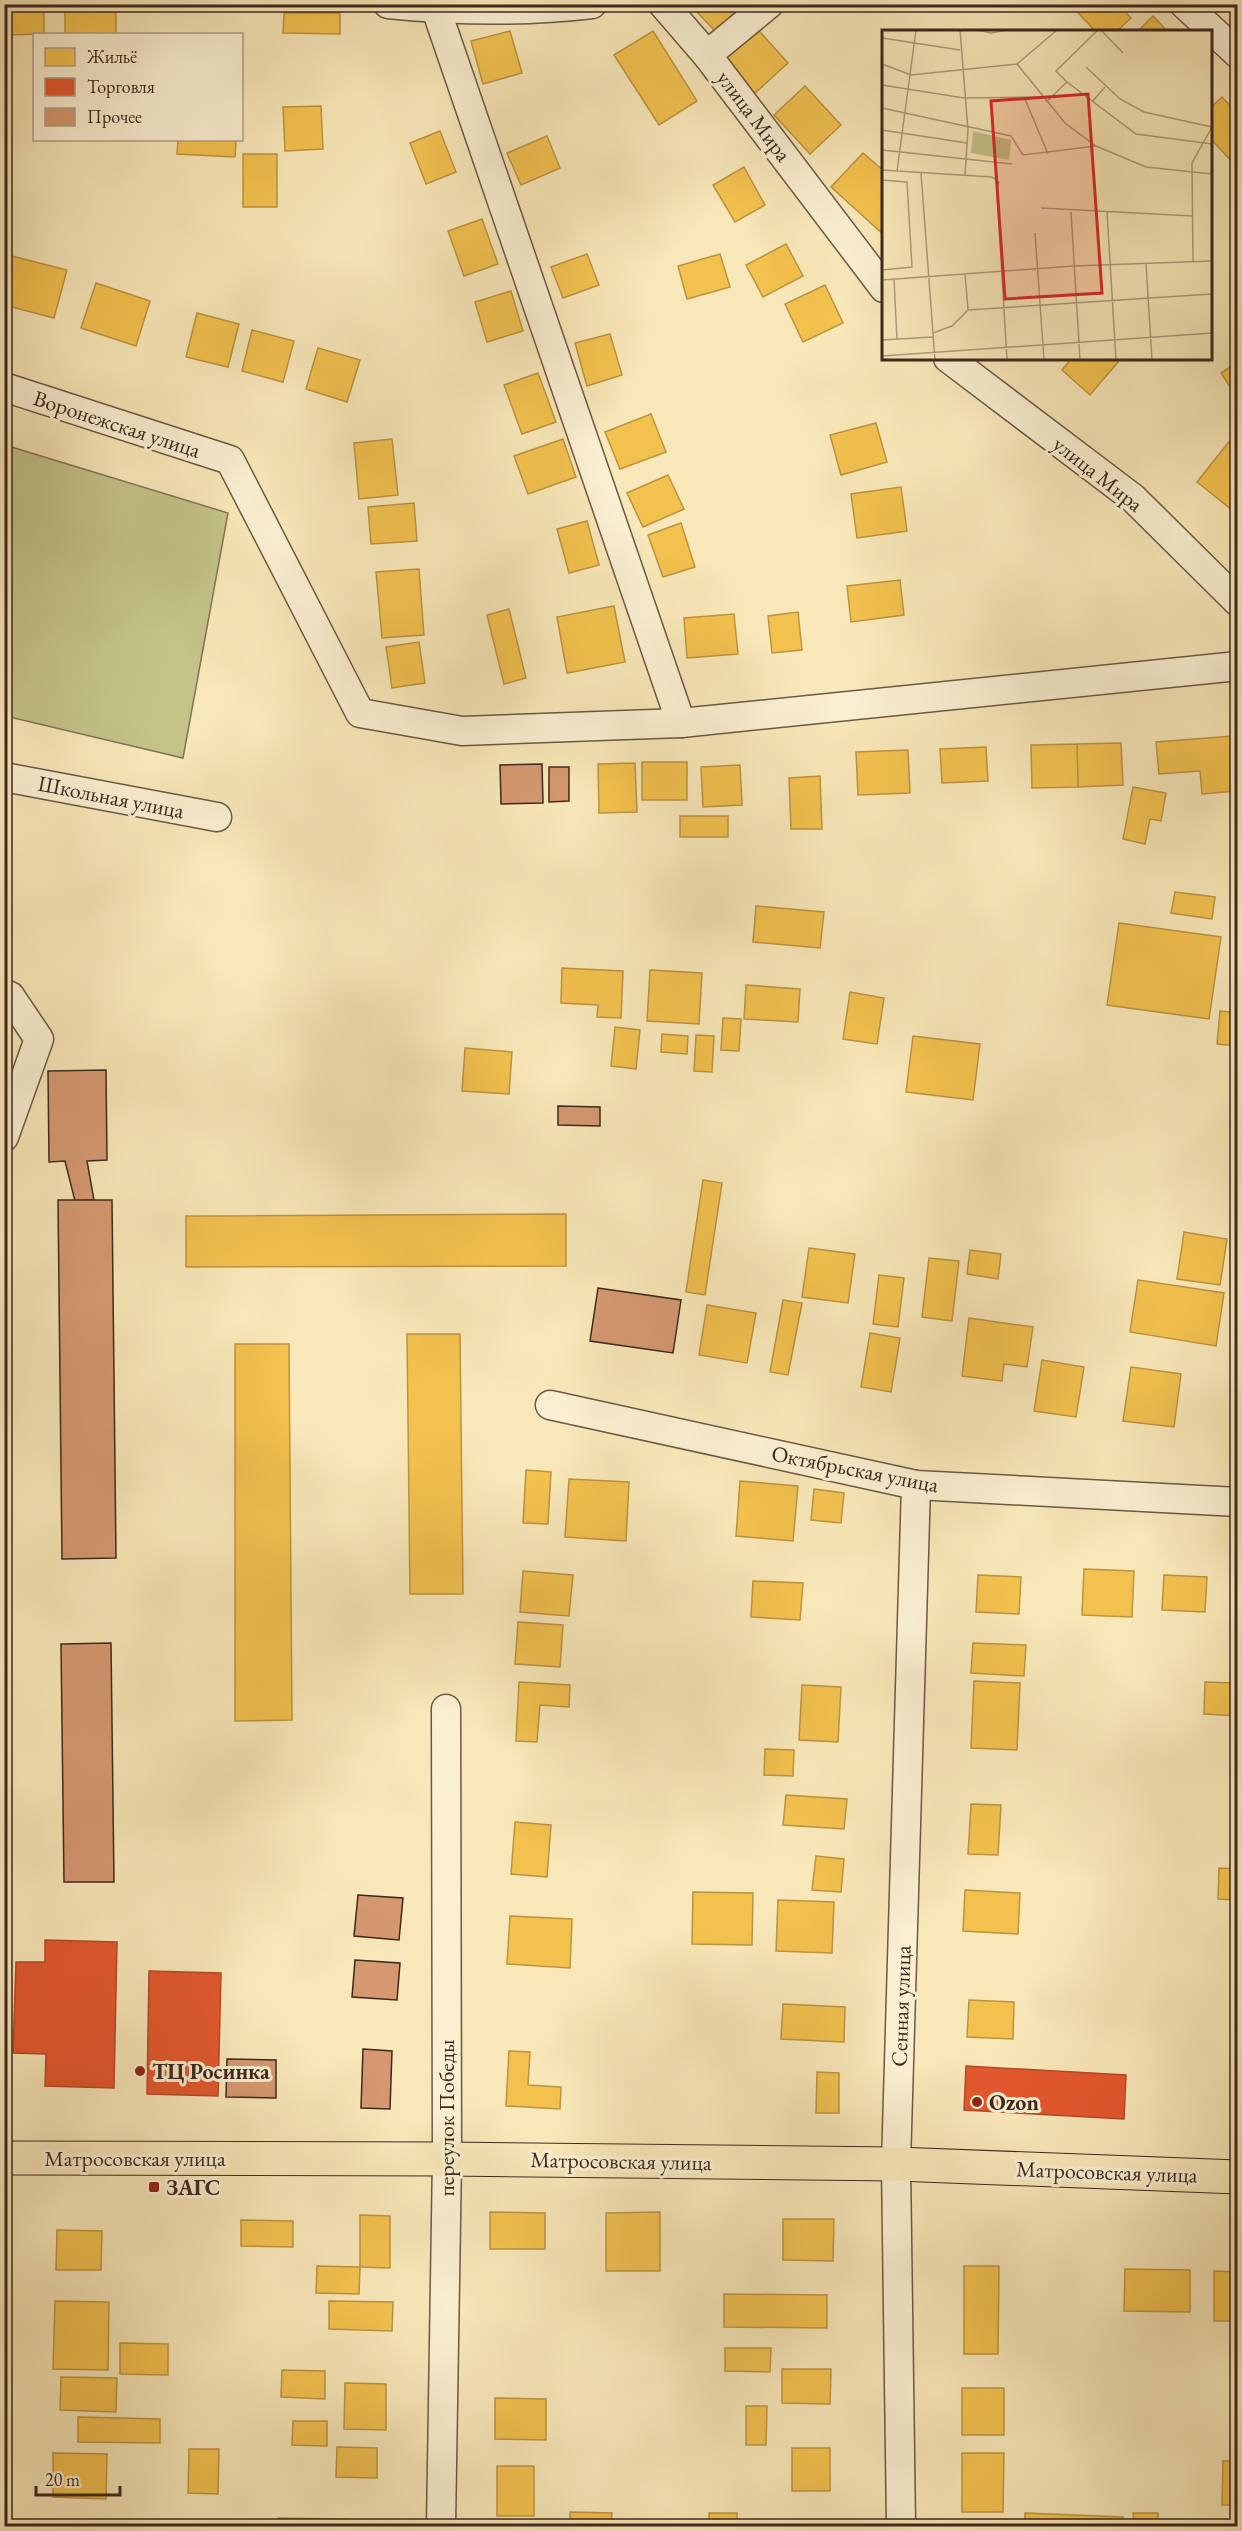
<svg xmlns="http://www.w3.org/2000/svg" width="1242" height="2531" viewBox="0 0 1242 2531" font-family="'EB Garamond',serif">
<rect width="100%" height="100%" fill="#f8e7b8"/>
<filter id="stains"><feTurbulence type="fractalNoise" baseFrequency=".00333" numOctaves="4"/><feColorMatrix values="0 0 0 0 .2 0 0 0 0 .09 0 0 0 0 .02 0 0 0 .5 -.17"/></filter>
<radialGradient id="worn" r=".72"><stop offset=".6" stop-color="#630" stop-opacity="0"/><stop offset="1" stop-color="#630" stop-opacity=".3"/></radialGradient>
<path fill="#c4c38a" stroke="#807654" stroke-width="1.5" d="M5 445 228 513 183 758 5 716Z"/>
<g fill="#f2c14e" stroke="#bc9340" stroke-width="1.5">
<path d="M4 4H44V34L4 35Z"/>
<rect x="65" y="4" width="51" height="30"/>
<path d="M707 4H744L715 31 698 13Z"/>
<path d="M1070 4H1118L1131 18 1116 32H1096Z"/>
<path d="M284 13H340V34L283 33Z"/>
<path d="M1153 16 1168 32H1137Z"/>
<path d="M752 23 788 63 754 94 718 55Z"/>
<path d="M510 31 522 73 483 84 471 41Z"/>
<path d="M653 31 697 101 659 125 614 55Z"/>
<path d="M805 86 841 125 810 154 774 115Z"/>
<path d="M1222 97 1238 114V161L1234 164 1210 138V108Z"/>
<path d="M321 106 323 149 285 151 283 107Z"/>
<path d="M440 131 456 172 426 184 410 143Z"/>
<path d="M547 136 560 168 521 185 507 153Z"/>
<path d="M178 140H236L235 157 177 154Z"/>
<path d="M863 153 884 171V235L831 187Z"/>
<rect x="243" y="154" width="34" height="53"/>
<path d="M744 167 765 205 735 222 713 185Z"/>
<path d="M482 219 498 264 464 276 448 231Z"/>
<path d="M786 244 803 276 763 297 746 265Z"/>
<path d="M4 254 67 270 54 318 4 305Z"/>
<path d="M587 254 599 285 563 298 551 267Z"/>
<path d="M720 254 730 287 687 299 678 266Z"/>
<path d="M96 283 150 301 136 346 81 328Z"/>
<path d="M825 285 843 323 803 342 785 304Z"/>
<path d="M511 291 523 331 487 342 475 302Z"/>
<path d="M197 313 239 324 228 367 186 357Z"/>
<path d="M252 330 294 341 283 382 242 371Z"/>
<path d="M610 334 622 375 587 386 575 343Z"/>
<path d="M318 348 360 360 347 402 306 389Z"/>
<path d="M1072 358H1114L1118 362 1090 395 1062 370Z"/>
<path d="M1238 362V399L1221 373Z"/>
<path d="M538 373 556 422 522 434 504 385Z"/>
<path d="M651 414 666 452 620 469 605 432Z"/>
<path d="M876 423 887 462 841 475 830 435Z"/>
<path d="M1232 438 1238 442 1237 514 1197 482Z"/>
<path d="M392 439 398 495 359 499 354 443Z"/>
<path d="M563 439 576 477 528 494 514 456Z"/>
<path d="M668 475 684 509 643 527 627 493Z"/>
<path d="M901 487 907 531 857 538 851 494Z"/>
<path d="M414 503 417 541 371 544 368 507Z"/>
<path d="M587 521 599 565 569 573 557 529Z"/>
<path d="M681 523 695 567 663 577 648 535Z"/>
<path d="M419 569 424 635 382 638 376 572Z"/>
<path d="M900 580 904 615 851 622 847 586Z"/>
<path d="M614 606 625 662 567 673 557 617Z"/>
<path d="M509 609 526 678 504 684 487 615Z"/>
<path d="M798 612 802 650 772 653 768 616Z"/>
<path d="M734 614 738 654 687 658 684 618Z"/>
<path d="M419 642 425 683 392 688 386 647Z"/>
<path d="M1232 736 1236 791 1202 794 1200 771 1159 774 1156 742Z"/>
<path d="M1121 743 1123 785 1078 787 1077 744Z"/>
<path d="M1077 744 1078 787 1032 788 1031 745Z"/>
<path d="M986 747 988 781 942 783 940 749Z"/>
<path d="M908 750 910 793 858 795 856 752Z"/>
<rect x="642" y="762" width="45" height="38"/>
<path d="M635 763 637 812 599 813 598 764Z"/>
<path d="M740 765 742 805 703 807 701 767Z"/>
<path d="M820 776 822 829H791L789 778Z"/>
<path d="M1133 787 1166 793 1161 821 1150 819 1145 844 1123 839Z"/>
<rect x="680" y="816" width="48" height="21"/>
<path d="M1175 892 1215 897 1212 919 1171 913Z"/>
<path d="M756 906 824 912 820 948 753 942Z"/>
<path d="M1119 923 1221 937 1209 1019 1107 1005Z"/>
<path d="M562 968 623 971 621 1018 597 1017 598 1005 561 1003Z"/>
<path d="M650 970 702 973 699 1024 647 1021Z"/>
<path d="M746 985 800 989 798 1022 744 1019Z"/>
<path d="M850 992 884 998 877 1044 843 1039Z"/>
<path d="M1220 1011 1238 1013V1046L1217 1044Z"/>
<path d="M723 1018 741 1019 739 1051 721 1050Z"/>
<path d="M615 1027 640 1030 636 1069 611 1066Z"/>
<path d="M662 1034 688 1036 687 1054 661 1052Z"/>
<path d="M696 1035 714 1036 712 1072 694 1071Z"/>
<path d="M913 1036 980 1044 973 1100 906 1092Z"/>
<path d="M465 1048 512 1052 509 1094 462 1091Z"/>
<path d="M703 1180 722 1183 705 1295 686 1292Z"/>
<path d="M566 1214V1266L186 1267V1216Z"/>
<path d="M1184 1232 1227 1239 1220 1285 1177 1279Z"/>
<path d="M809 1248 855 1254 848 1303 802 1297Z"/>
<path d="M970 1250 1001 1254 998 1279 967 1274Z"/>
<path d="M929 1258 959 1261 952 1321 922 1317Z"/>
<path d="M879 1275 904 1278 898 1327 873 1324Z"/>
<path d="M1138 1280 1224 1293 1216 1346 1130 1332Z"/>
<path d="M783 1300 802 1303 788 1375 770 1372Z"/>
<path d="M707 1305 756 1313 747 1363 699 1355Z"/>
<path d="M969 1318 1033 1327 1027 1367 1004 1364 1002 1381 962 1376Z"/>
<path d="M870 1333 900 1338 891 1392 861 1387Z"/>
<path d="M407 1334H460L463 1594H410Z"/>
<path d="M235 1344H289L292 1720 235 1721Z"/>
<path d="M1042 1360 1084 1367 1076 1417 1034 1411Z"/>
<path d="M1131 1367 1181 1374 1174 1427 1123 1421Z"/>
<path d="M526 1470 551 1472 548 1524 523 1523Z"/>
<path d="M569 1479 629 1482 626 1541 565 1537Z"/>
<path d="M740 1481 798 1486 793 1541 736 1536Z"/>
<path d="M814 1489 844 1493 841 1523 811 1520Z"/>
<path d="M1084 1569 1134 1571 1132 1617 1082 1615Z"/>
<path d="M523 1571 573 1575 569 1616 520 1612Z"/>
<path d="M978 1575 1021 1577 1019 1614 976 1612Z"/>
<path d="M1164 1575 1207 1577 1205 1612 1162 1610Z"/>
<path d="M753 1581 803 1583 800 1620 751 1617Z"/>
<path d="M518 1622 563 1625 560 1667 515 1664Z"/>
<path d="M973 1643 1026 1645 1024 1676 971 1673Z"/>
<path d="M974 1681 1020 1683 1017 1750 971 1748Z"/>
<path d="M519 1682 570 1685 569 1707 540 1705 537 1742 516 1741Z"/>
<path d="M1205 1682 1238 1683V1716L1204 1714Z"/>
<path d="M802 1685 841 1687 838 1742 799 1740Z"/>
<path d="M765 1749 794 1750 793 1776 764 1775Z"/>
<path d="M786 1795 847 1799 844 1829 783 1825Z"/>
<path d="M971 1804 1001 1805 998 1855 968 1854Z"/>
<path d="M515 1822 551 1825 547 1877 511 1874Z"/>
<path d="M816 1856 844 1859 841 1892 812 1890Z"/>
<path d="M1219 1868 1238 1869V1900L1218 1899Z"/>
<path d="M965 1890 1020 1893 1018 1934 963 1931Z"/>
<path d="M693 1892 753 1893 752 1945 692 1944Z"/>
<path d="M778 1900 834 1902 832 1953 776 1951Z"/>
<path d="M510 1916 572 1919 570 1968 507 1964Z"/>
<path d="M969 2000 1014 2002 1013 2039 967 2037Z"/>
<path d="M783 2004 845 2007 844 2042 781 2039Z"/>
<path d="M509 2051 530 2052 528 2085 561 2087 560 2109 506 2106Z"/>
<path d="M817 2072 839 2073V2113H816Z"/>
<path d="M490 2212 545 2213V2249H490Z"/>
<path d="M660 2212V2271H606V2213Z"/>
<path d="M360 2215 390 2216V2268L360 2267Z"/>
<path d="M783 2219H834L833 2261 783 2260Z"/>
<path d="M241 2220 293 2221V2247L241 2246Z"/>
<path d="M57 2230 102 2231 101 2270H56Z"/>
<path d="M317 2266 360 2267 359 2294 316 2293Z"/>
<path d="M964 2266H999L998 2354H964Z"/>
<path d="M1125 2269 1190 2270V2312L1124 2311Z"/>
<path d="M1214 2271 1238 2272V2321H1214Z"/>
<path d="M724 2294 827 2295V2328L724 2327Z"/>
<path d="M55 2301 109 2302 108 2370 53 2369Z"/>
<path d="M329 2301 393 2302 392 2331 329 2329Z"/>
<path d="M120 2343 168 2344V2375L120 2374Z"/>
<path d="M725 2348H771L770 2372 725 2371Z"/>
<path d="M782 2369H831L830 2404 782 2403Z"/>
<path d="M282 2370 325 2371V2399L281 2397Z"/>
<path d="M61 2377 117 2378 116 2412 60 2410Z"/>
<path d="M1232 2379H1238V2432H1231Z"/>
<path d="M345 2383 386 2384V2430L344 2429Z"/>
<rect x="962" y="2388" width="42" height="47"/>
<path d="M495 2398 546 2399V2440L495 2439Z"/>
<path d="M746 2406H767L766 2445H746Z"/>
<path d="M78 2417 160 2419V2443L78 2442Z"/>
<path d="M293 2421H327V2446L292 2445Z"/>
<path d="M337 2447 377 2448V2478L336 2477Z"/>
<rect x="792" y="2448" width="38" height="43"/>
<path d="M189 2449H219L218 2494 188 2493Z"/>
<path d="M53 2453 107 2454 106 2499 53 2497Z"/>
<path d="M962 2453H1004L1003 2512H962Z"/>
<path d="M1223 2461H1238V2505H1222Z"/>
<rect x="497" y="2466" width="37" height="50"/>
<path d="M570 2512 612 2513 611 2526H570Z"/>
<rect x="709" y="2513" width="28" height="13"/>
<path d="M1025 2513 1123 2517V2526H1025Z"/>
<path d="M1133 2513H1158V2526H1134Z"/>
<path d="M278 2518 347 2519V2526H278Z"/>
</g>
<g fill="#e4572e" stroke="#b24929" stroke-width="1.5">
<path d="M45 1940 117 1942 114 2088 45 2086 46 2054 13 2053 16 1962H45Z"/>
<path d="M149 1971 221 1973 218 2096 147 2094Z"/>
<path d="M966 2066 1126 2075 1124 2119 964 2110Z"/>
</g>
<g fill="#d59870" stroke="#3d281e" stroke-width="1.5">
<path d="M542 764 543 803 501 804 500 765Z"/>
<path d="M549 767H569V801L549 802Z"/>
<path d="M106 1070 107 1160 87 1161 94 1200 75 1201 65 1161 49 1162 48 1071Z"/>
<path d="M558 1106 600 1107V1126L558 1125Z"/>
<path d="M58 1200H112L116 1558 62 1559Z"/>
<path d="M598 1288 681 1300 673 1353 590 1341Z"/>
<path d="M111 1643 114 1882H64L61 1644Z"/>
<path d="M358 1895 403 1898 399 1940 354 1936Z"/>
<path d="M355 1960 400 1963 397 2000 352 1997Z"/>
<path d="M363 2049 392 2051 390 2109 361 2108Z"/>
<path d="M227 2059 276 2060V2098L226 2097Z"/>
</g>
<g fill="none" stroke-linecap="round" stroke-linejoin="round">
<defs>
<g id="minor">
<path d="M388 4C456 11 524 12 592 4"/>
<path d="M663 4 707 55 884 288"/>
<path d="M1184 4 1238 54"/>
<path d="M436 9 681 723"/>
<path d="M707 55 769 4"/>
<path d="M948 358 1133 498 1238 602"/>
<path d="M4 387 230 460 360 713 462 731 681 723 1238 666"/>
<path d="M4 777 217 817"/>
<path d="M4 994 10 996 39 1039 4 1137"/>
<path d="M550 1405 916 1485 1238 1502"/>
<path d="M441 2526 447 2159 446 1709"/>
<path d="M901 2526 896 2164 916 1485"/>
</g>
<path id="trunk" d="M4 2158 447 2159 896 2164 1238 2177"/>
</defs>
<use href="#minor" stroke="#6c5844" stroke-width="31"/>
<use href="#trunk" stroke="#3d281e" stroke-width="35"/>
<use href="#minor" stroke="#faefd1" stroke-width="28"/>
<use href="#trunk" stroke="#f8e7b8" stroke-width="33"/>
</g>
<g fill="#8f2418" stroke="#faefd1" stroke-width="2">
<circle cx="140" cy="2071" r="6"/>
<circle cx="977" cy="2102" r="6"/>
<rect x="148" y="2181" width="12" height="12" rx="3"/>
</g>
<g text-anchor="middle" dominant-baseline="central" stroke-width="6" stroke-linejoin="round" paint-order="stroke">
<g font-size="22" fill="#3d281e" stroke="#faefd1">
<text transform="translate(754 116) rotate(53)">улица Мира</text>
<text transform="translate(117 424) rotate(18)">Воронежская улица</text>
<text transform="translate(1098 474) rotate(38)">улица Мира</text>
<text transform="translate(111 797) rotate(11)">Школьная улица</text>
<text transform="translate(855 1469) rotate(11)">Октябрьская улица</text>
<text transform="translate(901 2006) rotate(-88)">Сенная улица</text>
<text transform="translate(446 2118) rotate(-90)">переулок Победы</text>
<text x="135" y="2158">Матросовская улица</text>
<text transform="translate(621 2161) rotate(1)">Матросовская улица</text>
<text transform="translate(1107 2172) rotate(2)">Матросовская улица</text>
</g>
<g font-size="22" font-weight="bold" fill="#3d281e" stroke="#faefd1" text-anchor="start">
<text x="152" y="2071">ТЦ Росинка</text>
<text x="989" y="2102">Ozon</text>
<text x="166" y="2187">ЗАГС</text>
</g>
</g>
<g transform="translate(882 30)">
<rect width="330" height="330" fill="#f8e7b8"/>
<path d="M91 101 129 110 127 130 89 123Z" fill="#c4c38a"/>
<path fill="none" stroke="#ad9b7a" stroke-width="1.5" d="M78 0 86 100 83 145M95 0 109 3 125 0M216 0 174 41 185 52 254 104 330 114M219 0 241 23M0 8 78 20M0 34 29 45 135 34 175 0M135 34 183 93 214 116 264 137 330 144M204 37 238 69 262 82 330 97M0 55 82 68 160 67M143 69 166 124M164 72 185 52M210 72 223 57M0 78 129 106 141 125 214 116M0 100 85 113M0 120 130 134M0 140 110 147 117 152 115 162 125 330M15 141 34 0M39 143 53 330M0 150 25 152 30 237 0 240M159 178 311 186M189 182 198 330M225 182 234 330M153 203 162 330M311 231 310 133 330 97M264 234 270 330M83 244 86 280 330 264M12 249 15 310M0 250 191 236 330 231M51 303 70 296 86 280M0 310 51 307M0 326 330 303"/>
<path fill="#d62828" fill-opacity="0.15" stroke="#d62828" stroke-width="3" d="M206 64 220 263 123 269 109 71Z"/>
<rect width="330" height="330" fill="none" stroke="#3d281e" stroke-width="3"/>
</g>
<rect width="1242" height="2531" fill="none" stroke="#f8e7b8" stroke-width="24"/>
<rect x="6" y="6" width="1230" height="2519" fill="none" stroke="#3d281e" stroke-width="3"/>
<rect x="12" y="12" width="1218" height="2507" fill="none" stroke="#3d281e" stroke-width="1.5"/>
<rect x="33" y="33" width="210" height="108" fill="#faefd1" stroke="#ae9f89" stroke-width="1.5"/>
<rect x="45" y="48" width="30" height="18" fill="#f2c14e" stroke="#ae9f89" stroke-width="1.5"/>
<text x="87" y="63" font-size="18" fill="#3d281e">Жильё</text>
<rect x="45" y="78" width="30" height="18" fill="#e4572e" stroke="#ae9f89" stroke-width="1.5"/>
<text x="87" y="93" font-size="18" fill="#3d281e">Торговля</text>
<rect x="45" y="108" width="30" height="18" fill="#d59870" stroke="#ae9f89" stroke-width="1.5"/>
<text x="87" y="123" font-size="18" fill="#3d281e">Прочее</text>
<path d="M36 2486v9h84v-9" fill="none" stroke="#3d281e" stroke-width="3"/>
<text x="45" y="2486" font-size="18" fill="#3d281e" stroke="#faefd1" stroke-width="4.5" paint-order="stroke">20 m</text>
<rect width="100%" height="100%" filter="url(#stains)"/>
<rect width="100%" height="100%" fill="url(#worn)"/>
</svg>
